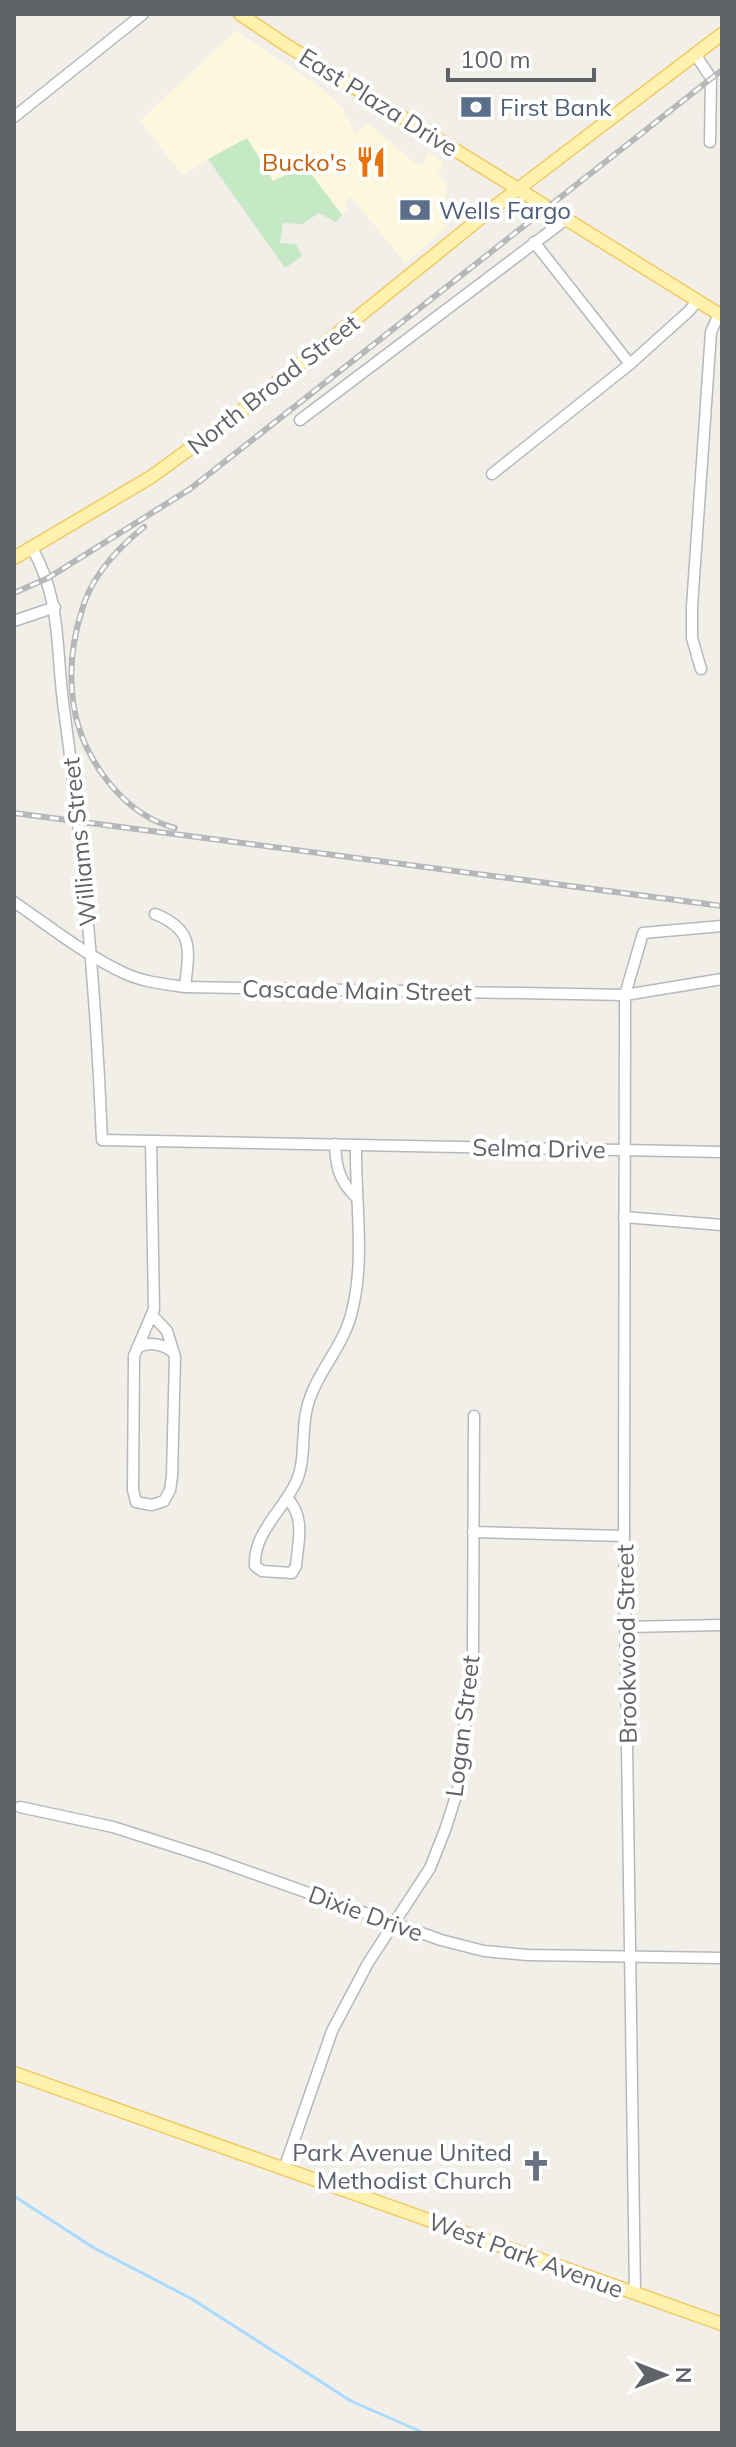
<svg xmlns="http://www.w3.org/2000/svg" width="736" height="2447" viewBox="0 0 736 2447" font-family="Mulish,sans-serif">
<rect width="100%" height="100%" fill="#f1efe8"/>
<path fill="#fef7e0" d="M236 30 325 91 341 106 356 133 368 123 415 163 423 164 427 152 444 162 437 177 446 181 447 228 405 263 351 197 344 203 348 208 342 215 305 166 273 181 247 138 182 175 140 121Z"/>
<path fill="#c5e8c5" d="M247 138 273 181 305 166 342 215 336 222 319 213 302 224 283 223 280 243 296 244 302 256 285 268 208 159Z"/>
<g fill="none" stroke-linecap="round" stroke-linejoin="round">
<path stroke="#aadaff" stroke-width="3" d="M14 2196 94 2248 192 2299 351 2401 424 2433"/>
<defs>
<g id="minor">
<path d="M695 54 711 78 710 142"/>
<path d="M14 117 143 14"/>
<path d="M534 242 630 364"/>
<path d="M300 420 565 220"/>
<path d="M492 474 630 364 689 311 697 301"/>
<path d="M32 548C61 599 56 646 63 702 83 847 96 993 102 1140L722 1152"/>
<path d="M14 621 55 607"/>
<path d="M701 669 692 638V607L711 332 719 314"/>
<path d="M14 902C49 926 85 955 124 973 143 982 164 984 185 987L625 995 722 979"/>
<path d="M155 914C195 930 189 950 185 987"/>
<path d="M151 1141 154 1309 134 1356 133 1490 136 1502 152 1505 164 1501 170 1490 172 1476 175 1357 167 1331 152 1315"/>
<path d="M335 1144C336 1167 339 1181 356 1197"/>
<path d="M624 1217 722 1225"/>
<path d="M137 1348C149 1341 164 1344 174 1353"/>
<path d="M287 1498C306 1518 298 1541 296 1566L292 1573 262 1571 255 1566C253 1532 284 1510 297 1480 306 1458 301 1431 307 1408 315 1374 342 1349 351 1315 366 1261 355 1200 356 1145"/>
<path d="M473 1532 624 1536"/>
<path d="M626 1627 722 1625"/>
<path d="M20 1807 113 1827 210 1858 441 1940 484 1951 528 1955 722 1958"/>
<path d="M284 2169 332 2031 368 1963 430 1868 445 1830 458 1790 473 1651 474 1416"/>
<path d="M635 2293 624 1536 625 995 643 933 722 926"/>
</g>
<g id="major">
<path d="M240 14 283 43 722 316"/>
<path d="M14 558 151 477 239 413 493 208 722 34"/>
<path d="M14 2073 722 2324"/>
</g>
</defs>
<use href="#minor" stroke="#b5b8bc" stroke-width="13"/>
<use href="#major" stroke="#f2c960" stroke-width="15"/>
<use href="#minor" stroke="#fff" stroke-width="10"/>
<use href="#major" stroke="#fff2af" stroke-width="12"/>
<defs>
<g id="rail">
<path d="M144 527C118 548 91 577 82 610 73 638 69 671 73 701 80 755 121 814 175 828"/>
<path d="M14 593 48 578 190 489 722 70"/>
<path d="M14 813 722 906"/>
</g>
</defs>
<use href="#rail" stroke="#b6b7b8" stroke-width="6"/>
<use href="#rail" stroke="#fff" stroke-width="3" stroke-dasharray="9" stroke-linecap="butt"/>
</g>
<defs>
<symbol id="bank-bare" viewBox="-9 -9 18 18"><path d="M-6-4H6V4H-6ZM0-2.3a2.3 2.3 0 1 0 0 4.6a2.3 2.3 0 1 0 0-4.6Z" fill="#5c6f8a" stroke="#fff" stroke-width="2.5" paint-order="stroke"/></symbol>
<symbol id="restaurant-bare" viewBox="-9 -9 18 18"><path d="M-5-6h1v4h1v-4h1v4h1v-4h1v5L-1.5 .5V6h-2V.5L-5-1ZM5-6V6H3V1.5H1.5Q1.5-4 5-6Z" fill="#e8710a" stroke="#fff" stroke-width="2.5" paint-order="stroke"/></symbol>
<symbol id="church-bare" viewBox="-9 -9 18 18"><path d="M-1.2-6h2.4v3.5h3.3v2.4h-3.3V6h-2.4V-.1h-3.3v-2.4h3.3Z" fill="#6b7280" stroke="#fff" stroke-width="2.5" paint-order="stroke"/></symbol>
</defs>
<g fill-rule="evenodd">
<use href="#bank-bare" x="454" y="85" width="44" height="44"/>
<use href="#restaurant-bare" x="349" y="140" width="44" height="44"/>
<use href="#bank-bare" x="393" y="188" width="44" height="44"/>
<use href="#church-bare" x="514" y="2144" width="44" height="44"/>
</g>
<g text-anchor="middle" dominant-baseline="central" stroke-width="8" stroke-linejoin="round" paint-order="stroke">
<g font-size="24" fill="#5f6368" stroke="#fff">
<text transform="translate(379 102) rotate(32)">East Plaza Drive</text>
<text transform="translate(273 384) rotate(-38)">North Broad Street</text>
<text transform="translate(79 842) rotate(-96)">Williams Street</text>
<text transform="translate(357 990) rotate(1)">Cascade Main Street</text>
<text transform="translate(539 1148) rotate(1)">Selma Drive</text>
<text transform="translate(626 1644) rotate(-91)">Brookwood Street</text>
<text transform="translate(462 1726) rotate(-83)">Logan Street</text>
<text transform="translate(366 1913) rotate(20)">Dixie Drive</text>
<text transform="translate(526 2255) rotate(20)">West Park Avenue</text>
</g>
<g font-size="24" fill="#4e5e75" stroke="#fff" text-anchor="start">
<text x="500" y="107">First Bank</text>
<text x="439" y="210">Wells Fargo</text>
</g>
<g font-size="24" fill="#c56008" stroke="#fff" text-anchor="end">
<text x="347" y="162">Bucko's</text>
</g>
<g font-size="24" fill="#5b616d" stroke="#fff" text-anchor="end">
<text x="512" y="2152">Park Avenue United<tspan x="512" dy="28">Methodist Church</tspan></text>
</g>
</g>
<rect width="736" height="2447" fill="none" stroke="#5f6368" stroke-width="32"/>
<g transform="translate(664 2375) rotate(90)" stroke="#ffffff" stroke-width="6" paint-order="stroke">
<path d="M0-6L14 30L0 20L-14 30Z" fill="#5f6368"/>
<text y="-12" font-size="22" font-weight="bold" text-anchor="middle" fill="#5f6368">N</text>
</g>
<path d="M448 68v12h146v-12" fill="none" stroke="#5f6368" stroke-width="4"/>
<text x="460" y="68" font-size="24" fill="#5f6368" stroke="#ffffff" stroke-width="6" paint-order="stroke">100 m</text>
</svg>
